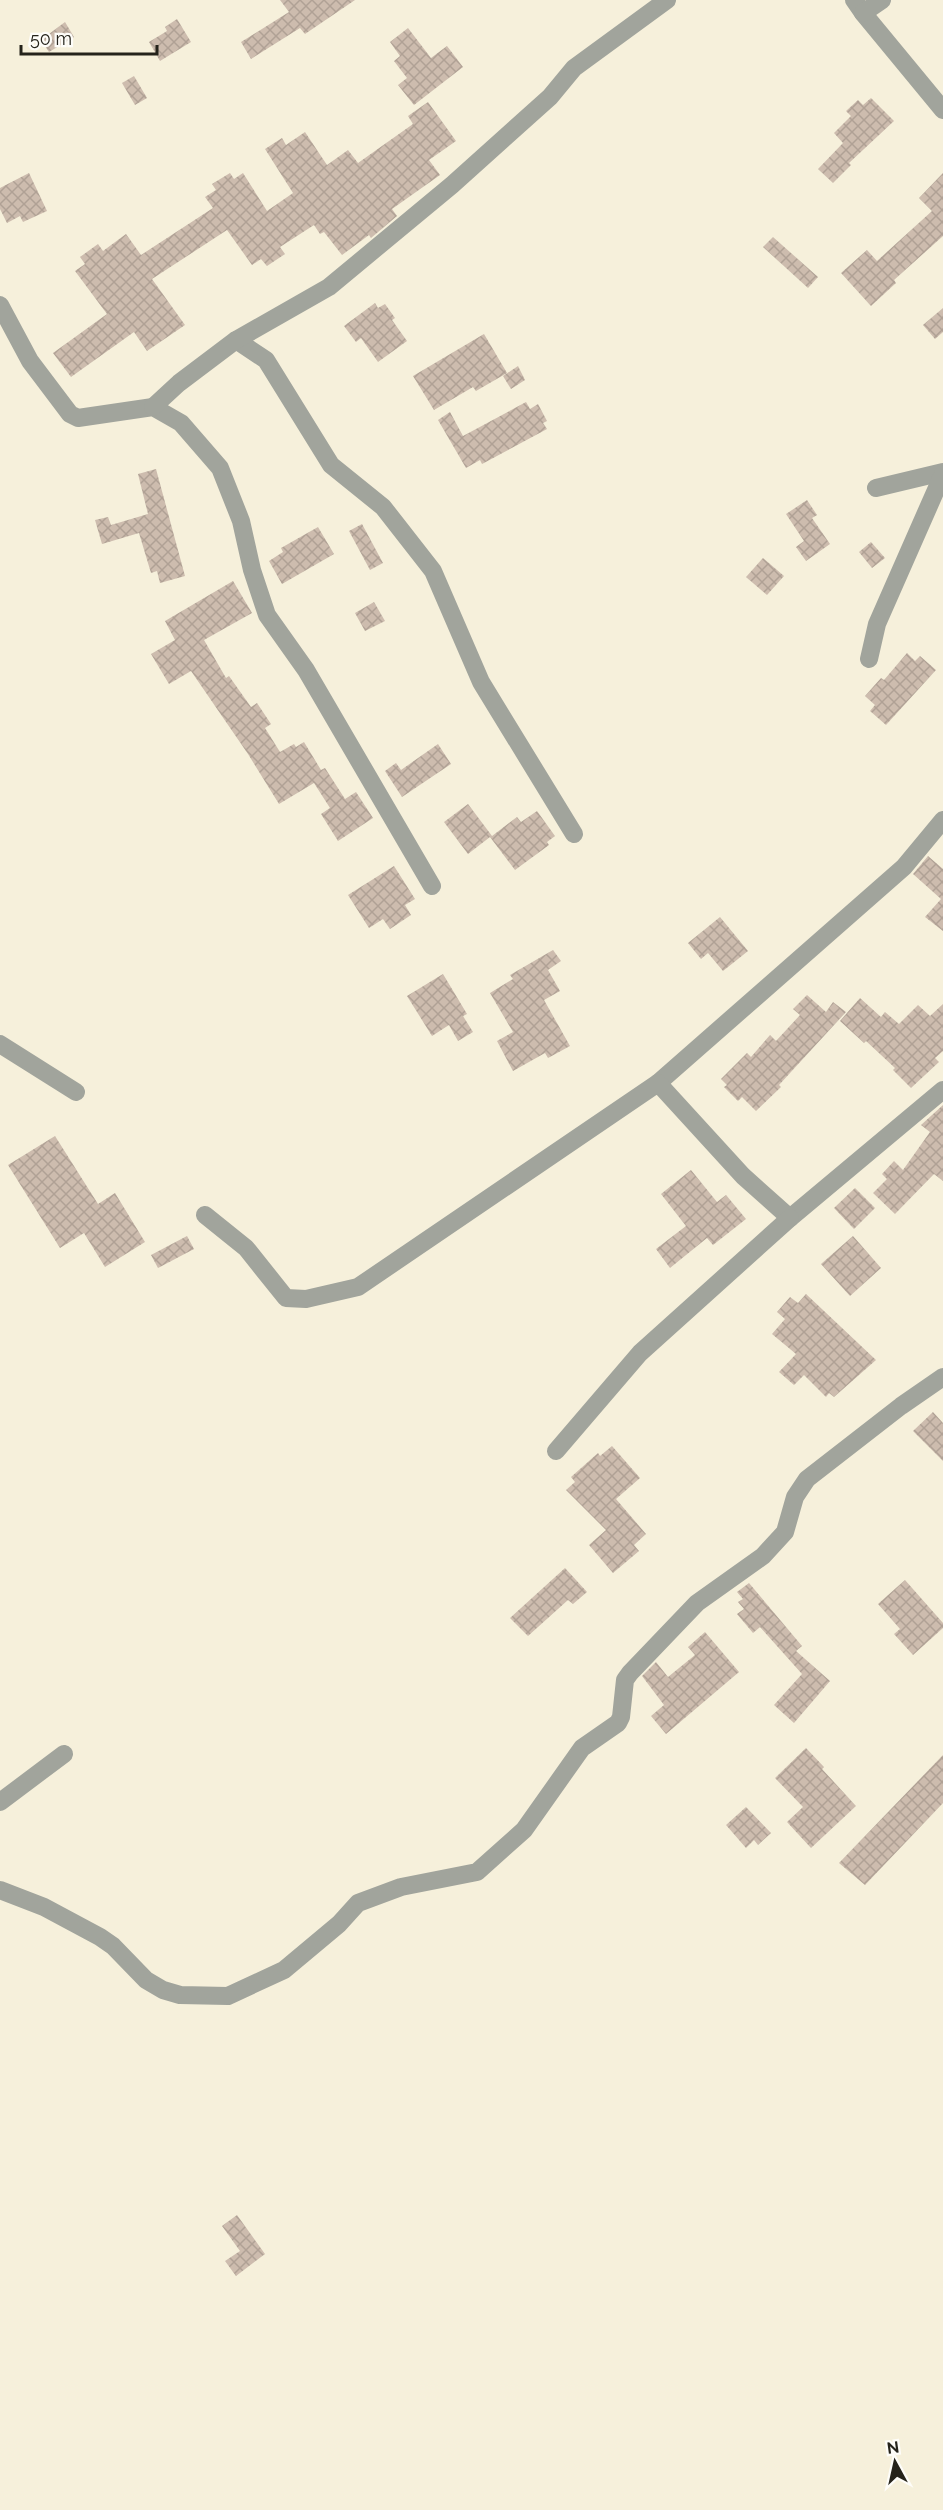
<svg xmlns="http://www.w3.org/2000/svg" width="943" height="2510" viewBox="0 0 943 2510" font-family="Raleway,sans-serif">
<defs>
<pattern id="building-cross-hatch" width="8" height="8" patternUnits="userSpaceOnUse" patternTransform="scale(1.5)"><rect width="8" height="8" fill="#cdbcae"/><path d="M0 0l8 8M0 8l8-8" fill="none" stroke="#b0a195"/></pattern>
</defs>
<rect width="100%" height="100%" fill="#f6f0db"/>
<g fill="url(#building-cross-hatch)">
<path d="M280 0H355L305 34 300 28 251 59 241 42 289 12Z"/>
<path d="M177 19 191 42 160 61 149 42 167 31 165 27Z"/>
<path d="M65 22 74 37 49 52 41 40Z"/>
<path d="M408 28 431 58 447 46 463 67 414 105 398 85 407 78 394 61 400 56 390 42Z"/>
<path d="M134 76 147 98 135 105 122 83Z"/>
<path d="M871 98 894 121 849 163 851 165 833 183 818 169 843 143 834 133 851 116 846 111 858 100 863 105Z"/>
<path d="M428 102 456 141 429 160 440 175 392 209 397 216 371 238 369 235 342 255 324 232 320 234 314 225 280 247 285 254 267 266 261 259 252 265 227 230 152 279 185 325 147 351 134 332 71 377 53 353 107 314 75 271 85 264 80 257 98 244 103 251 126 234 141 255 213 208 205 197 216 190 212 184 230 173 234 179 243 173 267 211 293 193 265 149 282 138 286 145 305 132 327 165 348 150 358 163 413 124 408 116Z"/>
<path d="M29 173 47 211 23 222 20 216 7 223 0 209V188Z"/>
<path d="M943 173V236L894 280 896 283 871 306 841 273 867 250 877 261 932 211 919 198Z"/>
<path d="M773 237 818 277 808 288 763 247Z"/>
<path d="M375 303 378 308 385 304 395 318 392 320 407 341 378 362 361 338 356 342 344 326Z"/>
<path d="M943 308V332L935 339 923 325Z"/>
<path d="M484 334 507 373 476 391 473 387 434 410 413 376Z"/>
<path d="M518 366 525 380 511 389 503 376Z"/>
<path d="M526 402 530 409 538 404 547 421 543 423 547 429 482 464 480 460 466 468 438 420 450 412 463 436Z"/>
<path d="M156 469 185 576 160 583 157 571 151 573 139 533 102 544 95 520 108 517 111 525 148 514 138 474Z"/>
<path d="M807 500 817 515 812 518 830 544 806 561 796 547 804 541 786 514Z"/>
<path d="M362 524 383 563 370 570 349 531Z"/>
<path d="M318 527 334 554 282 584 269 561 283 552 281 548Z"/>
<path d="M871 542 885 558 872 568 859 552Z"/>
<path d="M763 558 784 576 767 595 746 577Z"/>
<path d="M233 581 252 613 204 640 226 678 229 676 251 707 257 703 271 724 265 728 280 752 294 744 296 747 304 742 321 770 325 768 345 799 356 792 373 818 338 841 321 814 330 808 314 783 279 804 248 754 191 671 169 684 151 654 175 640 165 621Z"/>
<path d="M374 602 385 621 365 631 355 613Z"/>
<path d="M907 653 915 661 920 656 936 670 886 725 870 711 875 705 865 696 881 678 884 680Z"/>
<path d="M438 744 451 764 402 797 385 771 396 763 401 770Z"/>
<path d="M468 804 492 836 517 817 521 822 537 811 555 836 547 842 549 845 515 870 490 837 468 854 444 822Z"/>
<path d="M928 856 943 869V931L925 917 941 899 913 874Z"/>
<path d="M394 866 415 899 405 905 411 915 390 929 383 919 369 928 348 895Z"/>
<path d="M720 917 748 951 723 971 708 953 701 959 688 943Z"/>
<path d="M553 950 561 961 548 970 560 991 544 1000 570 1046 548 1058 545 1053 513 1071 497 1041 513 1032 490 993 513 979 510 975Z"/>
<path d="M443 974 467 1014 463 1016 473 1032 458 1041 449 1025 432 1036 407 996Z"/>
<path d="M807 995 826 1012 833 1002 846 1012 779 1085 781 1087 756 1111 742 1097 738 1101 724 1087 727 1085 721 1079 747 1053 751 1057 770 1035 776 1041 800 1015 793 1009Z"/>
<path d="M860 998 881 1017 885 1012 899 1024 918 1005 930 1016 943 1004V1051L935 1058 939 1062 911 1088 893 1070 895 1068 866 1041 864 1043 840 1021Z"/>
<path d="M943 1105V1181L934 1174 895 1214 873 1193 887 1179 882 1174 894 1161 903 1170 930 1132 921 1125Z"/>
<path d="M55 1136 98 1204 115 1193 145 1242 105 1267 84 1233 60 1248 8 1165Z"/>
<path d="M691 1170 717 1202 726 1195 746 1219 713 1245 707 1238 670 1268 656 1249 686 1226 661 1194Z"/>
<path d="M855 1188 875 1208 854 1229 834 1208Z"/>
<path d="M187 1236 194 1249 158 1268 151 1255Z"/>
<path d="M853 1236 881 1268 850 1296 821 1264Z"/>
<path d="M806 1294 876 1360 834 1397 829 1393 826 1397 804 1375 794 1385 779 1372 796 1354 772 1334 785 1319 777 1312 790 1297 798 1303Z"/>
<path d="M933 1412 943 1423V1461L913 1431Z"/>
<path d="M612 1446 640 1478 616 1499 646 1534 634 1545 639 1551 613 1573 589 1545 606 1530 566 1490 575 1482 571 1477 598 1453 600 1456Z"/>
<path d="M565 1568 587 1592 573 1604 568 1600 528 1636 510 1618Z"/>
<path d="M905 1580 943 1623V1628L913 1655 894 1634 900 1629 878 1604Z"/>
<path d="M749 1583 802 1646 796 1651 830 1681 794 1723 774 1705 802 1674 760 1627 753 1633 737 1614 744 1609 738 1602 743 1599 737 1592Z"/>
<path d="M705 1632 739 1672 666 1734 651 1716 664 1705 642 1676 656 1662 668 1677 695 1655 688 1647Z"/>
<path d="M806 1748 824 1767 822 1769 856 1806 811 1848 787 1822 803 1807 775 1778Z"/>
<path d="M943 1755V1803L865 1885 839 1863Z"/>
<path d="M746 1807 771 1833 758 1845 754 1840 746 1848 726 1825Z"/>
<path d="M237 2215 265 2254 236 2276 225 2261 240 2251 222 2226Z"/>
</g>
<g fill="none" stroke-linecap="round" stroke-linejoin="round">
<g stroke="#a1a49c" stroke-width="18">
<path d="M854 0 863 13 943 110"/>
<path d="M863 13 882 0"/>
<path d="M0 305 30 361 70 414 78 418 153 407 181 423 220 468 241 521 252 570 267 615 306 670 432 886"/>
<path d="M236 340 266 360 331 465 383 507 433 571 481 682 574 834"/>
<path d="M153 407 179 383 236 340 329 287 452 185 550 97 574 68 667 0"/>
<path d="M876 488 943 472"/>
<path d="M869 659 877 624 943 474"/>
<path d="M0 1044 76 1092"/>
<path d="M658 1083 904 867 943 820"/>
<path d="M205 1215 246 1248 286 1298 306 1299 358 1287 658 1083 743 1176 790 1218 943 1090"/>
<path d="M556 1451 640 1353 790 1218"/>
<path d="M0 1802 64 1754"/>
<path d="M0 1890 44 1907 100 1937 113 1946 146 1980 163 1990 180 1995 228 1996 284 1970 339 1924 358 1903 401 1887 477 1872 524 1830 582 1748 618 1723 621 1717 625 1680 630 1673 697 1603 763 1556 785 1532 795 1497 807 1479 901 1406 943 1377"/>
</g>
</g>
<g transform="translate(895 2462) rotate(352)" stroke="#fefdf9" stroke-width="4.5" paint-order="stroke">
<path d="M0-4.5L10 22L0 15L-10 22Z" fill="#25231b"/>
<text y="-9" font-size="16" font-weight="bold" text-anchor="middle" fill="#25231b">N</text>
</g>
<path d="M21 45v9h136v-9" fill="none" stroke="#25231b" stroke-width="3"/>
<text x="30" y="45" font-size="18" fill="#25231b" stroke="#fefdf9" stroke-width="4.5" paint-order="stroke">50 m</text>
</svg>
